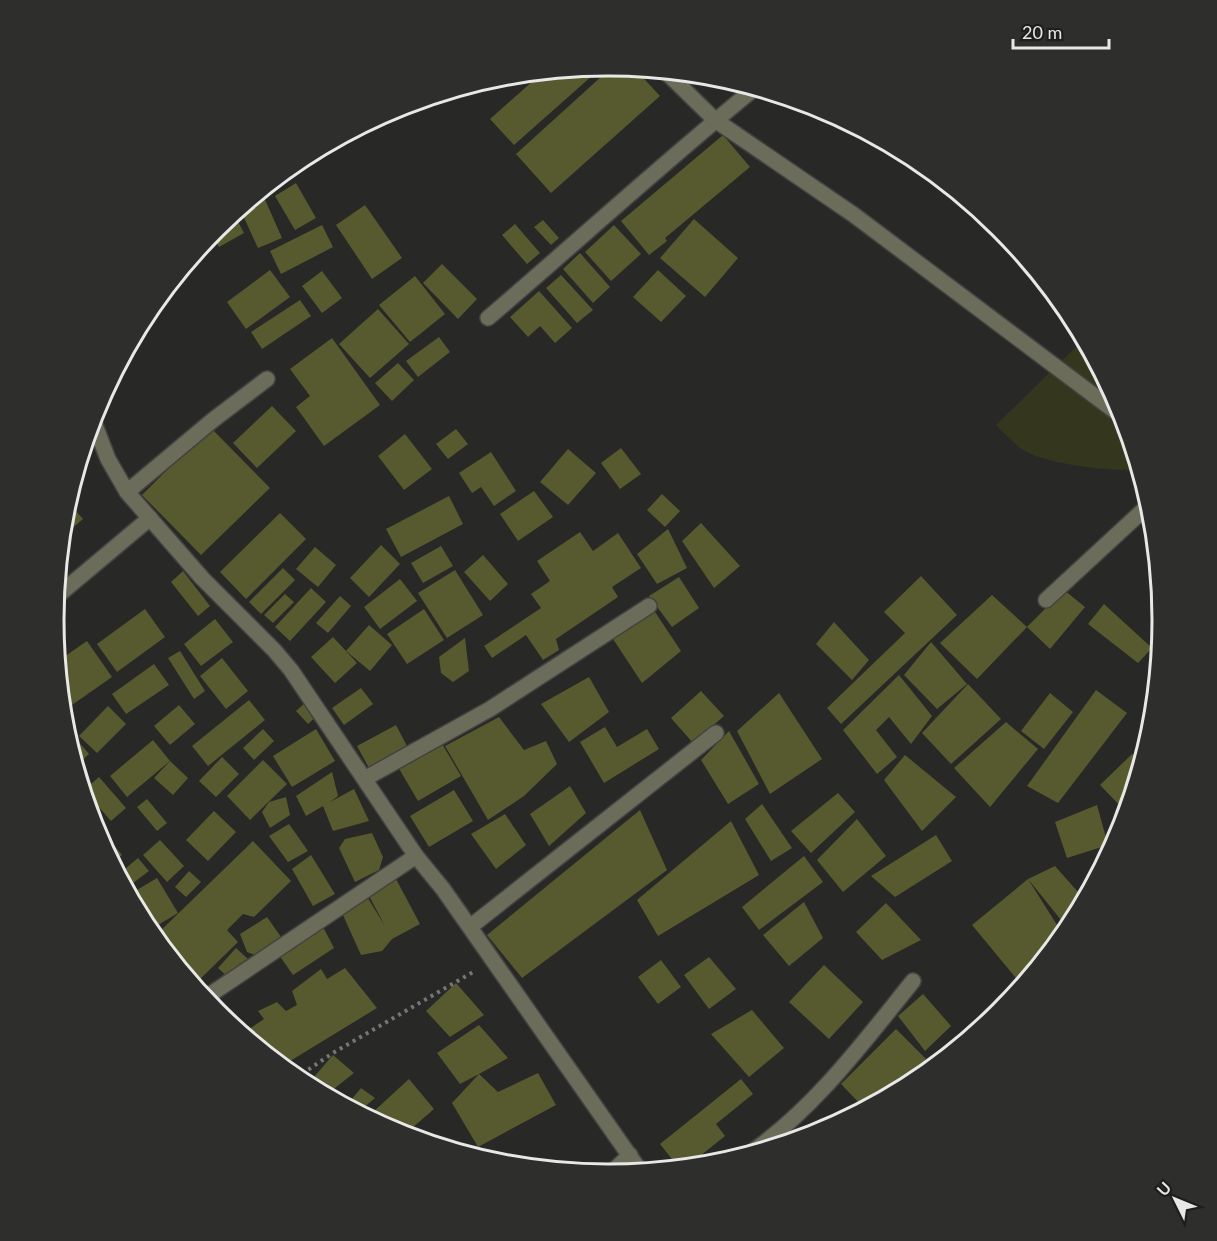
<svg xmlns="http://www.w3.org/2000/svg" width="1217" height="1241" viewBox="0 0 1217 1241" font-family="Lato,sans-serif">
<rect width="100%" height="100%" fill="#282826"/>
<path fill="#34361e" d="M1084 339 1121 409 1139 470C1110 471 1044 465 1020 448 1012 441 1004 433 996 425Z"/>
<g fill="#565a2e">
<path d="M613 66 635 69 660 96 551 193 516 154Z"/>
<path d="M602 67 514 145 490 119 542 73Z"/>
<path d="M723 135 750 167 665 238 667 241 649 255 621 221Z"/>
<path d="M296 183 316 218 295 230 275 196Z"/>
<path d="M263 195 282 238 258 248 240 209 251 200Z"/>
<path d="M365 205 402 258 372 279 336 225Z"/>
<path d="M234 214 244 233 219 247 212 234Z"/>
<path d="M694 219 738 258 705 297 660 258Z"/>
<path d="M543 220 559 238 551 245 534 227Z"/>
<path d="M515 224 540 253 527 264 502 235Z"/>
<path d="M322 225 333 247 281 274 270 251Z"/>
<path d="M614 225 641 254 611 281 585 252Z"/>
<path d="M580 253 610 287 593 303 563 269Z"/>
<path d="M442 264 477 299 458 319 423 283Z"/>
<path d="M270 270 290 297 246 329 227 302Z"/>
<path d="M658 270 686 296 661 322 633 297Z"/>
<path d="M322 271 342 298 322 313 302 286Z"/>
<path d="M561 275 593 310 577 323 546 288Z"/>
<path d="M415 276 445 314 410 342 379 305Z"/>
<path d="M539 291 572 328 555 343 540 326 528 337 510 317Z"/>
<path d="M300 300 311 316 262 349 251 332Z"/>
<path d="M378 309 409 344 370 378 339 344Z"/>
<path d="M439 337 450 352 418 377 406 361Z"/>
<path d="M332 338 380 405 324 446 296 407 310 396 290 369Z"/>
<path d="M398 363 414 380 392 401 375 383Z"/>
<path d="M272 406 296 431 257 468 233 443Z"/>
<path d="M210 427 270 488 201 555 142 495Z"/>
<path d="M456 429 468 444 448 459 436 444Z"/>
<path d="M405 434 432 469 404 490 378 456Z"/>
<path d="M621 448 641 474 620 489 601 463Z"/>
<path d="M568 449 596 473 568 505 540 482Z"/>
<path d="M491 452 516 491 494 506 481 487 472 493 459 473Z"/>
<path d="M534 491 553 517 518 541 500 514Z"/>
<path d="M662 494 680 511 665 527 647 510Z"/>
<path d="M449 496 463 524 401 557 386 529Z"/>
<path d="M68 502 83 519 62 537 65 512Z"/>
<path d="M280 513 306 539 246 599 220 572Z"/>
<path d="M701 523 740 566 714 588 682 541Z"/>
<path d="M668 529 687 568 657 584 637 554Z"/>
<path d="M580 532 593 551 618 533 641 568 612 587 618 597 556 639 559 650 543 660 526 635 492 658 484 646 541 608 531 594 550 581 537 561Z"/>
<path d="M381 545 400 564 369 597 350 578Z"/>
<path d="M441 546 453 566 423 583 411 563Z"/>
<path d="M315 547 336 565 318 587 296 569Z"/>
<path d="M483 555 508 584 490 601 464 572Z"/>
<path d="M283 568 295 580 261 614 249 602Z"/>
<path d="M455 570 483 615 447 638 418 593Z"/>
<path d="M183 571 210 606 198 616 171 582Z"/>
<path d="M921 576 957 615 841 724 827 708 905 633 884 612Z"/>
<path d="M679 577 699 608 672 627 649 596Z"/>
<path d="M400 579 417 601 380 629 364 607Z"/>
<path d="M311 588 326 602 290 641 275 627Z"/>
<path d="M1064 590 1085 607 1050 649 1027 627Z"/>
<path d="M285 594 294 602 273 623 264 615Z"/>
<path d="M992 595 1027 627 977 679 940 643Z"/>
<path d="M340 596 351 606 328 633 316 623Z"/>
<path d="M1104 604 1152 648 1138 663 1088 624Z"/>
<path d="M145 609 165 637 117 672 97 644Z"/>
<path d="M424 609 444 640 407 664 387 634Z"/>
<path d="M655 612 681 651 642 683 613 639Z"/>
<path d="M215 619 233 642 201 666 184 644Z"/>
<path d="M834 622 869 660 852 680 816 644Z"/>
<path d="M369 625 392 645 370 671 346 651Z"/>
<path d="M333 637 357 663 335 683 311 657Z"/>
<path d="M465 638 469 671 453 682 441 673 439 657Z"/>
<path d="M87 641 112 677 72 705 61 688 58 661Z"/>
<path d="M931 642 967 684 937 709 904 675Z"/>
<path d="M180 651 205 691 194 699 168 658Z"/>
<path d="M222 658 248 691 226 709 200 676Z"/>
<path d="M154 664 169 685 126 714 112 694Z"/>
<path d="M899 675 932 716 911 744 889 717 876 730 897 757 877 774 843 730Z"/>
<path d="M589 677 609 712 569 742 541 704Z"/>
<path d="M968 684 1001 719 951 764 922 733Z"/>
<path d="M361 688 373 704 344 725 332 708Z"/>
<path d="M1096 690 1127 713 1058 803 1027 786Z"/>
<path d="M701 691 724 716 693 743 671 718Z"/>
<path d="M779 693 822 759 770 794 737 731Z"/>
<path d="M1050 693 1073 712 1044 749 1021 731Z"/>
<path d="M249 700 265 720 208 766 192 746Z"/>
<path d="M307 701 318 715 308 724 296 711Z"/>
<path d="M179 705 195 724 170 745 154 726Z"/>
<path d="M108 706 126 724 97 753 79 736Z"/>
<path d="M499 717 524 750 546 741 557 764 524 796 488 820 445 746Z"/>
<path d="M1006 722 1038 749 990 807 954 768Z"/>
<path d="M396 725 408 748 370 770 357 746Z"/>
<path d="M66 727 89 754 76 766 65 728Z"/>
<path d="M605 727 617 747 647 729 659 749 604 783 580 742Z"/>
<path d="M263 729 274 741 254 760 243 748Z"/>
<path d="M316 729 335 761 292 787 273 756Z"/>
<path d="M729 731 759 784 728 804 701 760Z"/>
<path d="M153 740 170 761 127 797 110 776Z"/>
<path d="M441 742 461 776 418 801 398 767Z"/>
<path d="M1132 754 1143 760 1127 813 1100 785Z"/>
<path d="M905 755 956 797 922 831 884 780Z"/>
<path d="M222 757 239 774 216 797 199 781Z"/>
<path d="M263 760 287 784 250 820 227 796Z"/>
<path d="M170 761 188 778 173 795 154 778Z"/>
<path d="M332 772 338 796 330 802 354 789 369 821 333 831 323 806 306 816 296 796Z"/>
<path d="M99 777 126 808 111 821 84 790Z"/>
<path d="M570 786 586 813 549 846 530 814Z"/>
<path d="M454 790 473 821 429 847 410 816Z"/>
<path d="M838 793 855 812 811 853 791 831Z"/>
<path d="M286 797 290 815 270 828 262 812 269 802Z"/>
<path d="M147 799 167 823 157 831 137 807Z"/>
<path d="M762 804 792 848 771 861 745 819Z"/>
<path d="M1097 805 1108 845 1067 858 1055 822Z"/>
<path d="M640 810 667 870 522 978 487 935Z"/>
<path d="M214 811 236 832 208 861 186 840Z"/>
<path d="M505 814 526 845 496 869 471 834Z"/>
<path d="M857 819 886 856 843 892 817 860Z"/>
<path d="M731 821 759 875 658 936 637 900Z"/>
<path d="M289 824 308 851 288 862 269 836Z"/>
<path d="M98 826 122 855 112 863 96 832 95 829Z"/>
<path d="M372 833 383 857 379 870 355 882 339 848 345 839Z"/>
<path d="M936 835 952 861 895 897 871 876Z"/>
<path d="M160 840 184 866 167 882 143 855Z"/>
<path d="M253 841 291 881 254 917 243 914 227 930 238 942 194 985 154 937Z"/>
<path d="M311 855 335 894 313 906 292 869Z"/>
<path d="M804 856 823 882 759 930 742 907Z"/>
<path d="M138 858 149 871 129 886 119 874Z"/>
<path d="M1055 866 1085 900 1069 930 1028 879 1064 936 1031 975 1021 984 972 925 1028 879Z"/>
<path d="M189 871 201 882 186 897 175 887Z"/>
<path d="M157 878 178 913 153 928 132 893Z"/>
<path d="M396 879 420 924 392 939 382 951 361 955 342 913 366 895 385 926 368 894Z"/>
<path d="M804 902 823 938 789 966 763 935Z"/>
<path d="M886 903 921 940 882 960 856 932Z"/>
<path d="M267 917 281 937 255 955 247 952 240 934Z"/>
<path d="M323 927 334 948 293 975 279 955Z"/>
<path d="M236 948 248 959 230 979 218 968Z"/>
<path d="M709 957 736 989 709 1009 684 975Z"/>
<path d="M661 960 681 987 658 1004 638 977Z"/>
<path d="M824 965 863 1002 829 1039 789 1002Z"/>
<path d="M345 968 377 1008 282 1066 242 1034 264 1019 258 1011 277 1002 286 1011 297 1005 292 991 321 969 327 979Z"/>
<path d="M456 983 484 1015 450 1037 426 1011Z"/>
<path d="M923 994 951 1026 925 1051 898 1016Z"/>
<path d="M752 1010 784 1048 749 1077 711 1034Z"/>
<path d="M479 1025 508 1058 479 1074 498 1092 538 1073 556 1105 478 1147 452 1103 479 1074 460 1084 437 1053Z"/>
<path d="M896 1029 926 1059 886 1098 865 1109 841 1084Z"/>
<path d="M333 1055 354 1073 326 1095 307 1085Z"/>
<path d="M409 1079 434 1109 404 1135 400 1134 373 1112Z"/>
<path d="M741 1079 753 1094 716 1124 725 1136 685 1168H679L660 1144Z"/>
<path d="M361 1088 375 1098 361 1110 373 1112 367 1117 346 1106Z"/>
<path d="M821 1118 829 1128 796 1140Z"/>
<path d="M435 1137 444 1147 430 1143Z"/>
</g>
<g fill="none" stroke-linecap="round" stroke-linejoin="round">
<defs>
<g id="minor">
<path d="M666 72 715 120 854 215 1124 418"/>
<path d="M488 318C577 242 664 162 755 88"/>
<path d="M93 420 108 459 127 492 202 578 274 650 291 670 416 856 443 889 641 1172"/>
<path d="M127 492 213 420 267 379"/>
<path d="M56 597 150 518"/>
<path d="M1046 600 1150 504"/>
<path d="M366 778 490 709 649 606"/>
<path d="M470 927 716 733"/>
<path d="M205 998 416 856"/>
<path d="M749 1154C815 1108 863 1043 913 981"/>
<path d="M609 1175 630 1155"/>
</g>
</defs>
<use href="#minor" stroke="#434341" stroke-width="18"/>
<path stroke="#767674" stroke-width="4" stroke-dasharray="3 4.5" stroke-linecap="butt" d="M296 1078 333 1053 473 972"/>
<use href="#minor" stroke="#6b6d5a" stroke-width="15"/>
</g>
<path d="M0 0H1217V1241H0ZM64 620a544 544 0 1 1 1088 0a544 544 0 1 1-1088 0Z" fill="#2e2f2c" fill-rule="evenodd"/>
<path fill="none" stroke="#e8e9e7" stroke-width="3" d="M64 620a544 544 0 1 1 1088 0a544 544 0 1 1-1088 0Z"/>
<g transform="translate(1175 1199) rotate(313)" stroke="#1e1f1c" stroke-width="4.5" paint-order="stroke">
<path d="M0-4.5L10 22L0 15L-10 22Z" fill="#e8e9e7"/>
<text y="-9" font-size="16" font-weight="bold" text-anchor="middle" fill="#e8e9e7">U</text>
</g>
<path d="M1013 39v9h96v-9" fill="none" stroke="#e8e9e7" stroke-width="3"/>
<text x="1022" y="39" font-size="18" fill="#e8e9e7" stroke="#1e1f1c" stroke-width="4.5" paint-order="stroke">20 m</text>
</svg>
